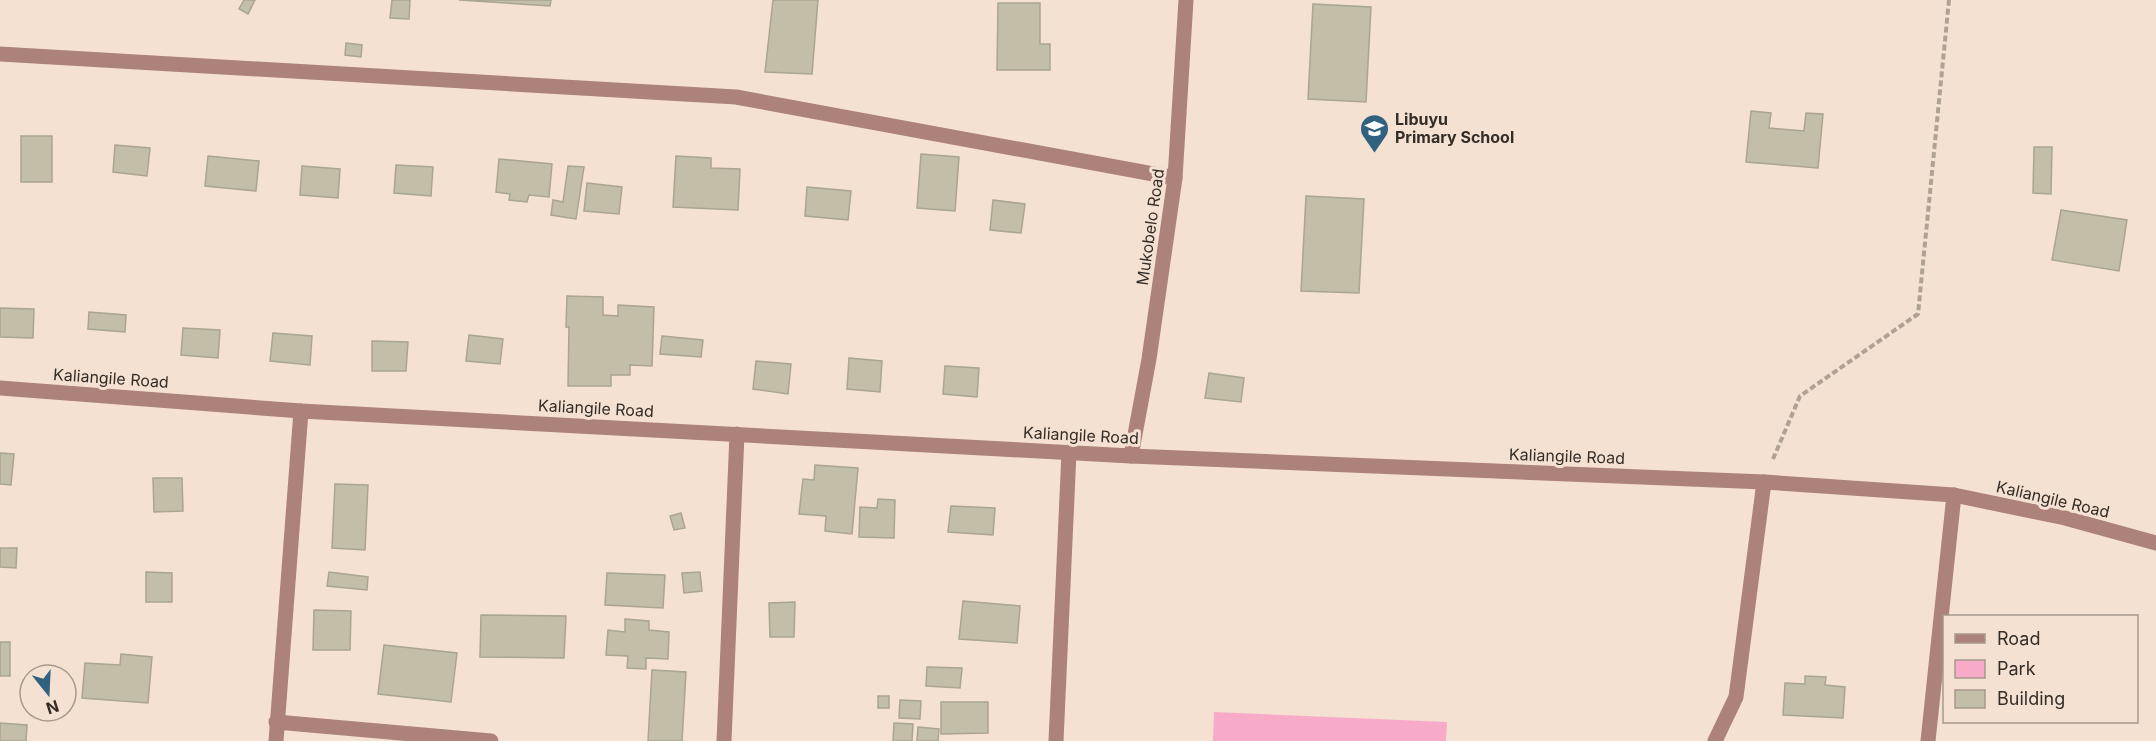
<svg xmlns="http://www.w3.org/2000/svg" width="2156" height="741" viewBox="0 0 2156 741" font-family="Inter,sans-serif">
<rect width="100%" height="100%" fill="#f4e1d1"/>
<path fill="#f8aac9" d="M1214 712 1447 722 1446 741H1213Z"/>
<g fill="#c2bea8" stroke="#a9a590" stroke-width="1.5">
<path d="M244 0H255L248 14 239 9Z"/>
<path d="M392 0H410L409 19 390 18Z"/>
<path d="M459 0H551L550 6Z"/>
<path d="M773 0H818L812 74 765 72Z"/>
<path d="M998 3H1040V44H1050V70H997Z"/>
<path d="M1313 4 1371 7 1366 102 1308 99Z"/>
<path d="M346 43 362 45 361 57 345 55Z"/>
<path d="M1751 111 1771 113 1769 128 1804 131 1806 113 1823 114 1818 168 1746 162Z"/>
<rect x="21" y="136" width="31" height="46"/>
<path d="M115 145 150 148 147 176 113 172Z"/>
<path d="M2034 147H2052L2051 194 2033 193Z"/>
<path d="M921 154 959 157 955 211 917 208Z"/>
<path d="M208 156 259 161 256 191 205 186Z"/>
<path d="M676 156 711 158V168L740 169 738 210 673 207Z"/>
<path d="M499 159 552 164 549 197 529 195 527 202 509 200 510 194 496 192Z"/>
<path d="M396 165 433 167 431 196 394 193Z"/>
<path d="M302 166 340 169 338 198 300 195Z"/>
<path d="M568 166 584 167 576 219 551 215 553 200 563 202Z"/>
<path d="M587 183 622 187 619 214 584 211Z"/>
<path d="M807 187 851 191 848 220 805 216Z"/>
<path d="M1306 196 1364 199 1359 293 1301 291Z"/>
<path d="M993 200 1025 204 1021 233 990 230Z"/>
<path d="M2061 210 2127 220 2119 271 2052 260Z"/>
<path d="M567 296 603 297V315L618 316V305L654 307 652 366 630 365V375H611V386H568L569 327H566Z"/>
<path d="M0 308 34 309 33 338 0 337Z"/>
<path d="M89 312 126 315 125 332 88 329Z"/>
<path d="M183 328 220 330 218 358 181 355Z"/>
<path d="M273 333 312 336 310 365 270 361Z"/>
<path d="M469 335 503 339 500 364 466 361Z"/>
<path d="M662 336 703 340 701 357 660 354Z"/>
<path d="M372 341 408 342 406 371H372Z"/>
<path d="M849 358 882 361 880 392 847 389Z"/>
<path d="M756 361 791 364 788 394 753 389Z"/>
<path d="M945 366 979 368 977 397 943 394Z"/>
<path d="M1209 373 1244 378 1241 402 1205 398Z"/>
<path d="M0 453 14 454 11 485 0 484Z"/>
<path d="M815 465 858 468 852 534 825 531 826 516 799 514 803 479 814 480Z"/>
<path d="M153 478H182L183 511 154 512Z"/>
<path d="M335 484 368 485 365 550 332 548Z"/>
<path d="M878 499 895 500 894 538 859 537 860 507 877 508Z"/>
<path d="M951 506 995 508 993 535 948 532Z"/>
<path d="M681 513 685 528 674 530 670 516Z"/>
<path d="M0 548H17L16 568 0 567Z"/>
<path d="M146 572 172 573V602H146Z"/>
<path d="M329 572 368 577 367 590 327 586Z"/>
<path d="M700 572 702 591 684 593 682 573Z"/>
<path d="M607 573 665 575 663 608 605 605Z"/>
<path d="M963 601 1020 606 1017 643 959 639Z"/>
<path d="M795 602 794 637H770L769 603Z"/>
<path d="M314 610 351 611 350 650H313Z"/>
<path d="M481 615 566 616 564 658 480 657Z"/>
<path d="M625 619 649 621V630L669 632 668 659 646 658V669L627 668 628 656 606 655 608 630 625 632Z"/>
<rect x="0" y="642" width="10" height="34"/>
<path d="M384 645 457 653 451 702 378 694Z"/>
<path d="M121 654 152 657 148 703 82 698 85 663 120 665Z"/>
<path d="M927 667 962 668 960 688 926 686Z"/>
<path d="M652 670 686 672 682 741H648Z"/>
<path d="M1805 676 1826 677 1825 685 1845 687 1843 718 1783 715 1785 683 1805 684Z"/>
<rect x="878" y="696" width="11" height="12"/>
<path d="M900 700 921 701 920 719 899 718Z"/>
<path d="M941 702H988V733L941 734Z"/>
<path d="M0 723 27 725 26 741H0Z"/>
<path d="M894 723 913 724 912 741H893Z"/>
<path d="M918 727 939 729 938 741H917Z"/>
</g>
<g fill="none" stroke-linecap="round" stroke-linejoin="round">
<path stroke="#b0a195" stroke-width="4" stroke-dasharray="6 3" stroke-linecap="butt" d="M1773 459 1800 396 1918 314 1949 0"/>
<g stroke="#ac827b" stroke-width="15">
<path d="M0 54 736 97 1175 178"/>
<path d="M0 388 301 411 1131 456 1764 482 1954 495 2065 518 2156 543"/>
<path d="M1131 456 1149 359 1175 178 1186 0"/>
<path d="M276 722 491 741"/>
<path d="M276 741 301 411"/>
<path d="M724 741 737 434"/>
<path d="M1056 741 1069 452"/>
<path d="M1715 741 1736 697 1764 482"/>
<path d="M1928 741 1954 495"/>
</g>
</g>
<defs>
<symbol id="school-pin" viewBox="-11 -11 22 30"><path d="M0 17L-7.5 6A9.5 9.5 0 1 1 7.5 6Z" fill="#30617f" stroke="#f4e1d1"/><path d="M0-5L7-2L0 1L-7-2ZM-4 1L0 2.5L4 1V4Q0 6-4 4Z" fill="#fff"/></symbol>
</defs>
<g fill-rule="evenodd">
<use href="#school-pin" x="1358" y="112" width="33" height="45"/>
</g>
<g text-anchor="middle" dominant-baseline="central" stroke-width="6" stroke-linejoin="round" paint-order="stroke">
<g font-size="16" font-weight="bold" fill="#342d27" stroke="#f4e1d1" text-anchor="start">
<text x="1395" y="119">Libuyu<tspan x="1395" dy="18">Primary School</tspan></text>
</g>
<g font-size="16" fill="#342d27" stroke="#f4e1d1">
<text transform="translate(1150 227) rotate(-82)">Mukobelo Road</text>
<text transform="translate(111 378) rotate(4)">Kaliangile Road</text>
<text transform="translate(596 408) rotate(3)">Kaliangile Road</text>
<text transform="translate(1081 435) rotate(3)">Kaliangile Road</text>
<text transform="translate(1567 456) rotate(2)">Kaliangile Road</text>
<text transform="translate(2053 499) rotate(13)">Kaliangile Road</text>
</g>
</g>
<rect x="1943" y="615" width="195" height="108" fill="#f4e1d1" stroke="#a7998d" stroke-width="1.5"/>
<rect x="1955" y="634" width="30" height="9" fill="#ac827b" stroke="#a7998d" stroke-width="1.5"/>
<text x="1997" y="645" font-size="18" fill="#342d27">Road</text>
<rect x="1955" y="660" width="30" height="18" fill="#f8aac9" stroke="#a7998d" stroke-width="1.5"/>
<text x="1997" y="675" font-size="18" fill="#342d27">Park</text>
<rect x="1955" y="690" width="30" height="18" fill="#c2bea8" stroke="#a7998d" stroke-width="1.5"/>
<text x="1997" y="705" font-size="18" fill="#342d27">Building</text>
<g transform="translate(48 693) rotate(162)"><circle r="28" fill="#f4e1d1" stroke="#a7998d" stroke-width="1.5"/>
<path d="M0-4.5L10 22L0 15L-10 22Z" fill="#30617f"/>
<text y="-9" font-size="16" font-weight="bold" text-anchor="middle" fill="#342d27">N</text>
</g>
</svg>
